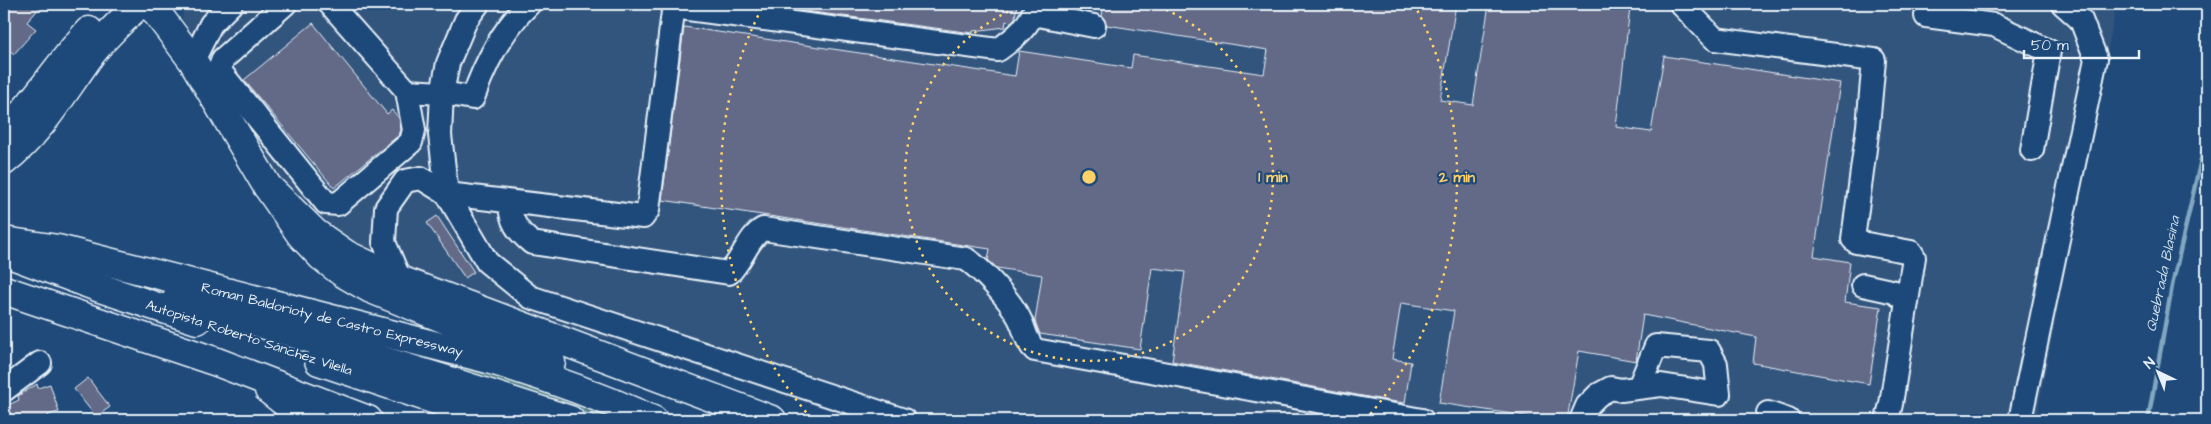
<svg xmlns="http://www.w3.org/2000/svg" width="2211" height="424" viewBox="0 0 2211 424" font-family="'Architects Daughter',sans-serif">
<rect width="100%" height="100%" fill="#1f4a7a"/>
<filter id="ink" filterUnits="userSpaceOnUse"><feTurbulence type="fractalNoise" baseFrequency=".02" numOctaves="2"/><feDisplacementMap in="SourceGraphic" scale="10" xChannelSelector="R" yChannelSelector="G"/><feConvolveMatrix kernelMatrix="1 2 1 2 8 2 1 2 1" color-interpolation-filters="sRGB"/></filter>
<g filter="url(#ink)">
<path fill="#33547e" d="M184 4H2102L2115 13 2036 420H859L646 350 493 306 347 249 269 168 215 71 182 19Z"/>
<path fill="#57828a" stroke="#a0bac1" d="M220 301 486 365 631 420H605L558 402Z"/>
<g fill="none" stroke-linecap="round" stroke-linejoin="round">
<path stroke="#82a7c0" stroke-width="4.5" d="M2148 420 2172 286 2207 133"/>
</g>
<g fill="#636b88" stroke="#e8f1f8">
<path d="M4 4H43L27 22 36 29 14 54 4 46Z"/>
<path d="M774 4H1017L1015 18 1011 22 1006 21 1005 27 973 31V33L774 7Z"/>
<path d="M1104 4H1456L1440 100 1473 105 1489 4H1596L1630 8 1616 127 1651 132 1664 56 1840 83 1814 256 1850 262 1845 302 1881 307 1869 384 1753 363 1756 337 1643 315 1636 361 1579 351 1567 420H1552L1439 403 1454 311 1401 303 1392 359 1411 362 1405 403 1390 401 1172 361 1185 272 1152 268 1140 349 1040 334 1035 321 1042 275 997 268 988 260 990 249 662 200 684 27 1015 76 1019 51 1131 68 1133 55 1264 74 1268 50 1107 25 1102 16Z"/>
<path d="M313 23 387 114 392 110 399 118 401 130 399 135 334 188 244 80Z"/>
<path d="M437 216 474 272 465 278 427 223Z"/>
<path d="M88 378 110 407 96 417 74 389Z"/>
<path d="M37 384 38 388 50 384 59 412 48 415 50 420H4V407L19 400 18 396Z"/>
</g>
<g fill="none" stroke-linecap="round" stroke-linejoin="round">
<defs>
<g id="minor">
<path d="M285 4 223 59 219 70 326 203 338 204 411 142 414 130 407 91 330 4"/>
<path d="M478 4 466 20 448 63 442 93 440 135 447 194 487 262 530 297 904 420"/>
<path d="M1681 4 1715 39 1874 60 1868 126 1853 239 1856 242 1911 252 1914 257 1891 404 1887 420"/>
<path d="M673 7 998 50C1016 37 1030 26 1037 4"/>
<path d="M1033 14 1094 26"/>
<path d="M1926 16 1994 25 2049 51 2032 150"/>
<path d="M193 61 211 24 231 4"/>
<path d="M407 91 442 93 473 98C485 63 502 30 529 4"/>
<path d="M510 202C510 221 517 231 532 243L729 273C742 261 749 236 763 229L966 259C983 270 1008 298 1018 316 1025 327 1025 341 1035 350L1422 420"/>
<path d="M400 280 384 242 386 208 405 181 421 178 447 194 643 217 648 210 674 4"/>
<path d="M1863 285 1895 292 1907 302"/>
<path d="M4 390 40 363"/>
<path d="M1768 413 1788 420"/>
<path d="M1581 420 1587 406 1598 395 1611 388 1621 390 1661 385 1719 394 1716 364 1709 351 1656 346 1639 387"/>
<path d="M2020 420 2096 59 2081 20 2063 4"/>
</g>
<path id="major" d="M150 4 193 61 267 186 315 233 347 255 400 280 772 420"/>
<g id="highway">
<path d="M4 134C35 102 59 64 89 31"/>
<path d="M4 161C41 132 64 91 91 54 105 36 123 20 139 4"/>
<path d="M267 186 301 235 322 257 343 273 371 289 551 362"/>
<path d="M4 241 58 249 488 359C545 376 599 396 653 420"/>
<path d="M7 253 97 287 197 320"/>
<path d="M4 290 217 362 368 420"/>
<path d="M177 298 443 379 570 420"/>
<path d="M319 361 495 420"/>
<path d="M269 390 307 420"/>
</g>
</defs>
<use href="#minor" stroke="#e8f1f8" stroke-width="26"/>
<use href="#major" stroke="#e8f1f8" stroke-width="31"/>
<use href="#highway" stroke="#e8f1f8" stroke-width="31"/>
<use href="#minor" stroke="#1f4a7a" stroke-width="22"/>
<use href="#major" stroke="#1f4a7a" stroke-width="28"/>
<use href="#highway" stroke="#1f4a7a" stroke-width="28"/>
</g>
</g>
<g fill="none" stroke="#ffd166" stroke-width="2.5" stroke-dasharray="2.5 5">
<path d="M1152 4A184 184 0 1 1 1026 4"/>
<path d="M811 418A368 368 0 0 1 764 4M1414 4A368 368 0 0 1 1367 418"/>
</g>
<g text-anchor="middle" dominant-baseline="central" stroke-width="4.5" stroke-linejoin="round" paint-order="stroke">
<g font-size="14" fill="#e8f1f8" stroke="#1f4a7a">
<text transform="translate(332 320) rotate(14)">Roman Baldorioty de Castro Expressway</text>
<text transform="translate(249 338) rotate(18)">Autopista Roberto Sánchez Vilella</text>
</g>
<g font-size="15" font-style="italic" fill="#cedfea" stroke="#1f4a7a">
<text transform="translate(2163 274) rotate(-78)">Quebrada Blasina</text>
</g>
</g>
<circle cx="1089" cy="177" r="8" fill="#ffd166" stroke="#1f4a7a" stroke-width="2.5"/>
<g font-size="15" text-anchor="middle" font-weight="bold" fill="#ffd166" stroke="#1f4a7a" stroke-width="4.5" stroke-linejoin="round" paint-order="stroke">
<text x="1273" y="182">1 min</text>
<text x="1457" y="182">2 min</text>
</g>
<rect width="2211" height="424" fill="none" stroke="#1f4a7a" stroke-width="20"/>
<rect x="10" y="10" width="2191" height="404" fill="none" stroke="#e8f1f8" stroke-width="2" filter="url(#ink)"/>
<g transform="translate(2158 372) rotate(317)" stroke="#1f4a7a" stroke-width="4" paint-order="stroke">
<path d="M0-4L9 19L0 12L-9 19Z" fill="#e8f1f8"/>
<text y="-8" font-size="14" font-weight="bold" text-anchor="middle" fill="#e8f1f8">N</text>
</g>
<path d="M2024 50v8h115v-8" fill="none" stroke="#e8f1f8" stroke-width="2.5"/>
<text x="2031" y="50" font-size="15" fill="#e8f1f8" stroke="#1f4a7a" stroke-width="4" paint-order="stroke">50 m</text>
</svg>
